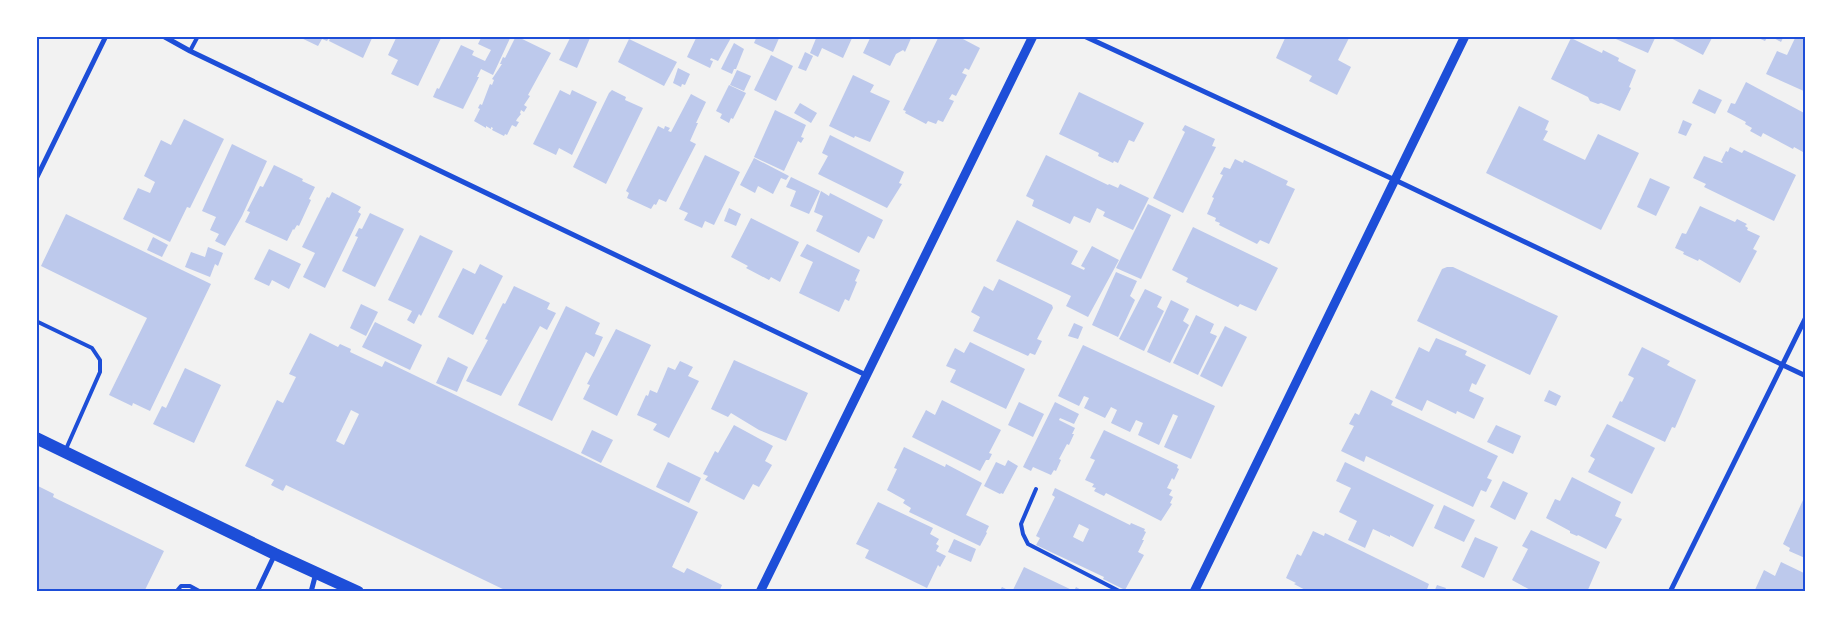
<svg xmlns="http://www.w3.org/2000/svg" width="1842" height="628" viewBox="0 0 1842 628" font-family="Literata,serif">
<rect width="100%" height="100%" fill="#f2f2f2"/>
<g fill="#bdc9ec" fill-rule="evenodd">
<path d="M297 36H330L327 41 322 39 318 46Z"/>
<path d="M331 36H373L363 58 329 41Z"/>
<path d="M397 36H442L418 86 391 74 398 60 388 55Z"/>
<path d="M482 36H511L493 75 481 69 477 77H479L463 109 433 97 437 88 439 89 461 45 474 51 472 55 485 61 491 50 478 44Z"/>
<path d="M516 36 551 53 528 95 530 96 524 105 527 107 524 112 521 110 520 113 521 114 517 119 516 121 519 122 516 127 512 125 507 135 505 134 504 136 492 130 493 128 491 127V129L486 126V128L474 121 480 109 478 108 480 104 482 105 490 84 492 85 494 80 492 79 502 64H500L503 57 505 58Z"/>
<path d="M571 36H585L590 38 577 68 559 60Z"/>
<path d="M697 36H732L718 61 711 58 710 60 713 61 710 68 687 57Z"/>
<path d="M757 36H780L773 52 754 43Z"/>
<path d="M817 36H853L843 58 822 48 818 57 810 53Z"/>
<path d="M871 36H912L905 52 903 50 896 54 890 66 863 53Z"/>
<path d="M939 36H961V38L980 48 969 70 965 68 962 73 967 75 956 96 952 94 949 99 954 101 943 122 938 120 936 124 928 121 926 124 905 113 906 111 903 110Z"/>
<path d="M1286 36H1350L1338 60 1351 67 1337 95 1309 81 1312 76 1276 58Z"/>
<path d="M1609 36H1656L1648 53Z"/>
<path d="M1667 36H1713L1703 55Z"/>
<path d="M1754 36H1768L1765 41Z"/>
<path d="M1770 36H1784L1781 42Z"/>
<path d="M1796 36H1806V92L1766 74 1777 51 1787 55Z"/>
<path d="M1571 38 1602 53 1603 50 1619 58 1618 61 1636 70 1629 87 1631 88 1620 111 1601 103 1598 104 1590 101 1588 97 1551 79Z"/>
<path d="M629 39 677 62 664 86 618 62Z"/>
<path d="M734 43 744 49 736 69H734L732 74 721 69Z"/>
<path d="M805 52 813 56 806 71 798 68Z"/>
<path d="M771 55 793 66 776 101 754 90Z"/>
<path d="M678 68 690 74 685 85 682 84 681 87 673 83Z"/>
<path d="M737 70 751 76 744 91 730 85Z"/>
<path d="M853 75 874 85 870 92 890 101 870 142 855 136 854 138 829 126Z"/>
<path d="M1746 82 1806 114V145L1803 152 1794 147 1793 149 1763 133 1761 137 1750 131 1752 128 1745 124 1746 122 1727 112 1731 103 1735 104Z"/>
<path d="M729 85 746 93 733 119 731 118 729 123 720 118 722 114 716 111Z"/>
<path d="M1699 89 1722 100 1715 114 1692 103Z"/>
<path d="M560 90 570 95 572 90 597 102 572 155 559 148 556 155 533 144Z"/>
<path d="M612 90 626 97 625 100 643 108 606 184 573 167 609 93Z"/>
<path d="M1079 92 1144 123 1134 142 1129 140 1118 163 1114 161 1113 163 1098 156 1099 153 1059 134Z"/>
<path d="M691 94 706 102 696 123H698L690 141 696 144 666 202 659 199 656 205 654 204 651 209 627 198 629 193 626 191 658 126 664 129 665 126 670 128 668 131 671 132Z"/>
<path d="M800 103 817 113 811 123 794 113Z"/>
<path d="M1519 106 1549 121 1545 130 1548 131 1543 140 1585 160 1598 134 1639 153 1601 230 1486 173Z"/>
<path d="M775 110 806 125 801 137 804 138 801 143 798 141 784 171 754 157Z"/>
<path d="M184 119 224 139 190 208 187 207 170 242 123 219 138 188 150 193 155 182 144 176 161 140 171 145Z"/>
<path d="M1683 120 1692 124 1686 136 1678 133Z"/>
<path d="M1185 125 1215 139 1212 146 1216 147 1183 213 1153 198 1185 132 1182 130Z"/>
<path d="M830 135 904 172 899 183 902 184 887 208 818 174 828 156 822 153Z"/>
<path d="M232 144 267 161 242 216 225 246 215 241 219 234 210 230 216 217 202 211Z"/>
<path d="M1730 147 1742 153 1744 150 1796 175 1774 221 1704 187 1706 184 1693 178 1704 156 1722 163 1723 162 1721 161 1726 151 1728 152Z"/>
<path d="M705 155 740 172 714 225 705 221 702 228 684 220 688 213 679 209Z"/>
<path d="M1046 155 1108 185 1109 184 1118 188 1120 184 1149 198 1133 230 1103 216 1105 212 1097 208 1090 223 1074 216 1070 224 1032 206 1034 200 1026 196Z"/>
<path d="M754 158 789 176 786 180 781 178 773 194 758 186 755 193 740 185Z"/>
<path d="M1235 159 1243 163 1244 160 1288 181 1286 185 1295 189 1269 244 1260 240 1257 244 1219 225 1220 223 1215 221 1216 218 1207 214 1214 198 1212 197 1223 175 1220 174 1224 167 1230 169Z"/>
<path d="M274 165 303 179 302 181 315 187 309 199 311 200 299 226 297 225 294 230 293 229 287 241 245 222 250 212 247 211 260 186 263 187Z"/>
<path d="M791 177 820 191 809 214 790 206 796 191 786 187Z"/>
<path d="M1650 178 1670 187 1656 216 1637 207Z"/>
<path d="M821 191 829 196 830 193 883 220 874 239 868 236 859 253 816 231 823 216 814 212Z"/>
<path d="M332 192 361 207 358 212 361 214 325 288 303 277 315 253 302 247 327 197 329 198Z"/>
<path d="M1148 204 1171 215 1141 279 1116 268Z"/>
<path d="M1700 206 1735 222 1737 219 1747 224 1745 226 1748 228 1747 230 1760 236 1753 249 1757 251 1740 283 1699 259 1698 261 1683 254 1684 252 1675 248 1682 233 1686 234Z"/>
<path d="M729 208 741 214 736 226 724 221Z"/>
<path d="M370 213 404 229 375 287 342 271 358 237 355 236 359 228 362 229Z"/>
<path d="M66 214 211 284 150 411 133 403 132 406 109 395 147 318 41 266Z"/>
<path d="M751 218 799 242 780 282 771 277 769 280 746 268 748 266 731 257Z"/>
<path d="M1017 220 1078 251 1071 264 1084 270 1085 268 1081 266 1092 246 1119 260 1088 317 1066 306 1071 296 996 261Z"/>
<path d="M1193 227 1278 268 1256 311 1240 304 1238 307 1186 282 1188 278 1172 270Z"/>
<path d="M420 235 453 251 421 316 419 314 414 324 407 320 412 311 388 300Z"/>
<path d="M153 237 168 245 162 257 147 250Z"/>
<path d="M807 244 860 270 855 281 857 282 849 301 845 299 839 312 799 293 813 262 800 256Z"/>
<path d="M208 247 223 253 218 266 215 264 210 277 185 267 191 252 205 257Z"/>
<path d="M269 249 301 264 289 289 272 280 269 286 254 279Z"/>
<path d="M480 264 503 276 473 335 438 317 463 268 475 274Z"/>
<path d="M1447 267H1453L1558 316 1530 375 1417 321 1442 269Z"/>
<path d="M1116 272 1137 281 1130 296 1135 300 1118 337 1092 325Z"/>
<path d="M999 279 1052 305 1053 308 1037 339 1042 341 1035 355 1030 353 1028 356 973 331 980 317 971 312 984 286 993 291Z"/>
<path d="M514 286 550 303 547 309 556 313 547 330 540 326 501 396 466 381 488 340 485 339 503 303 505 304Z"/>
<path d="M1145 289 1162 297 1157 307 1164 311 1144 351 1119 339Z"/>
<path d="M1171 300 1189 309 1183 321 1189 325 1170 363 1147 352Z"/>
<path d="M361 304 378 312 366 336 350 328Z"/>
<path d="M566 306 600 323 595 334 603 337 594 357 586 352 552 421 518 405Z"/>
<path d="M1196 315 1214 324 1210 333 1217 336 1198 375 1173 363Z"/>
<path d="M375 322 422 345 410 370 362 347Z"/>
<path d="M1074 323 1083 327 1078 339 1068 336Z"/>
<path d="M1225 326 1247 337 1222 387 1200 376Z"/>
<path d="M616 329 651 345 617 416 583 399 590 385 587 384Z"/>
<path d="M310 333 338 347 340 344 351 349 350 352 382 367 385 361 698 512 672 567 684 573 687 568 722 585 719 592H509L286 485 283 491 271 485 274 480 245 466 277 400 283 403 296 377 289 374ZM351 410 359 414 344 445 336 441Z"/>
<path d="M1436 338 1467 351 1465 355 1486 365 1476 385 1472 383 1469 391 1484 398 1474 419 1457 411 1456 414 1427 400 1422 411 1395 398 1419 347 1429 352Z"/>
<path d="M970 342 1025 369 1006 409 950 382 956 370 946 366 955 348 964 353Z"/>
<path d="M1083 345 1215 406 1191 459 1164 447 1178 416 1173 414 1159 445 1138 435 1143 423 1136 420 1130 432 1111 423 1117 410 1111 407 1105 418 1084 408 1089 398 1084 396 1079 406 1058 396Z"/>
<path d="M1642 347 1670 361 1667 365 1696 380 1675 428 1672 427 1665 442 1612 417 1620 401 1622 402 1634 378 1628 375Z"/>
<path d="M448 357 468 367 457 392 436 383Z"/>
<path d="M734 360 808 393 786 441 759 430 731 413 728 417 711 409Z"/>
<path d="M680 361 693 367 688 376 699 381 669 438 653 430 657 424 637 415 646 395 648 396 650 390 657 393 668 367 675 370Z"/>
<path d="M185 368 221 385 194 443 153 424 162 406 166 408Z"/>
<path d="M1371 390 1393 401 1391 405 1498 456 1487 478 1492 480 1486 492 1481 490 1473 507 1366 456 1364 462 1341 451 1354 426 1349 424 1355 413 1359 415Z"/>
<path d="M1549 390 1561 396 1556 406 1544 401Z"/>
<path d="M942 400 1001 430 989 453 992 454 989 460H986L980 471 912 437 926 410 935 415Z"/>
<path d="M1019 402 1044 414 1033 437 1008 425Z"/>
<path d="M1055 402 1079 414 1074 424 1060 418 1059 420 1075 428 1072 434H1074L1069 445 1067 444 1059 459 1061 460 1056 471 1054 470 1051 475 1033 467 1031 471 1023 467Z"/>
<path d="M1607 424 1655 448 1632 494 1588 472 1595 459 1590 456Z"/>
<path d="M734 425 773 446 765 461 772 465 759 487 753 484 744 500 705 480 708 476 703 474 715 451 718 453Z"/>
<path d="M1496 425 1521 436 1513 454 1487 442Z"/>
<path d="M592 430 613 440 601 463 581 453Z"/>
<path d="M1104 430 1178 465 1177 468 1179 469 1174 480 1172 478 1167 488 1172 490 1169 495 1173 497 1170 503 1172 504 1161 521 1106 493 1104 496 1094 491 1096 488 1092 487 1094 484 1085 480 1095 460 1090 458Z"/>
<path d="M904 447 945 467 946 464 982 483 966 515 989 526 986 532 987 533 980 546 909 512 911 508 903 503 905 500 887 490 897 469 894 468Z"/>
<path d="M1008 460 1018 466 1003 494 1001 493 1000 494 984 486 996 462 1005 466Z"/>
<path d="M668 462 701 478 689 503 656 487Z"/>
<path d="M1345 462 1434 505 1413 547 1390 535V537L1373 529 1365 548 1348 540 1357 521 1339 512 1351 488 1336 481Z"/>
<path d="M1572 477 1621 502 1615 516 1622 519 1606 549 1578 535 1577 536 1570 533V531L1546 518 1555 499 1560 501Z"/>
<path d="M1503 481 1528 493 1515 520 1490 507Z"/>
<path d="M36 485 54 494 53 497 164 551 144 592H36Z"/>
<path d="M1055 488 1130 525 1131 523 1145 529 1144 531 1146 532 1142 540H1144L1138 552 1144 555 1125 590 1103 579 1104 577 1036 545 1040 538 1036 536 1055 497 1052 495ZM1079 524 1089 529 1083 542 1073 537Z"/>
<path d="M1803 500 1806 501 1805 558 1789 551 1790 548 1783 544Z"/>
<path d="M878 502 933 528 930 534 939 539 936 544 939 546 936 551 946 556 940 567 938 565 927 588 865 558 869 550 856 544Z"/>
<path d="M1444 505 1475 520 1464 542 1434 528Z"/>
<path d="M1531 530 1600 562 1587 592H1534L1512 580 1528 549 1522 546Z"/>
<path d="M1313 531 1324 536 1325 533 1429 584 1426 592H1309L1294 584 1296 583 1286 578 1297 554 1301 556Z"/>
<path d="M1475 537 1498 547 1484 578 1461 567Z"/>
<path d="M954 539 976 549 971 562 948 552Z"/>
<path d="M1781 562 1806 574V592H1754L1764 570 1775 576Z"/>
<path d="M1024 567 1074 591 1076 587 1085 592H1012Z"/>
<path d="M1437 585 1446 588 1444 592H1434Z"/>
<path d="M1002 587 1012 592H999Z"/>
</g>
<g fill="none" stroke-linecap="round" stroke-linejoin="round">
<g stroke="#1d4ed8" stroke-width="4">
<path d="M190 51 198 36"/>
<path d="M36 321 92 348 100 360V372L66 449"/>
<path d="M1036 489 1021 524 1023 534 1028 544 1121 592"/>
<path d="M176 592 181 586H190L201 592"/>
</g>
<g stroke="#1d4ed8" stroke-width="5">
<path d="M163 36 190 51 866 375"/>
<path d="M1084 36 1395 180 1806 376"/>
<path d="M36 179 106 36"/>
<path d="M257 592 275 554"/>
<path d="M311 592 316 573"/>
<path d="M1670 592 1806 317"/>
</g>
<g stroke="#1d4ed8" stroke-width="9">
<path d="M760 592 1033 36"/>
<path d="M1194 592 1465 36"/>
</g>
<path stroke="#1d4ed8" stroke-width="12" d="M36 438 275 554 358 592"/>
</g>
<rect width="1842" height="628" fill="none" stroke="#ffffff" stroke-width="75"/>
<rect x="38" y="38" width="1766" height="552" fill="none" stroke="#1d4ed8" stroke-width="2"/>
</svg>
